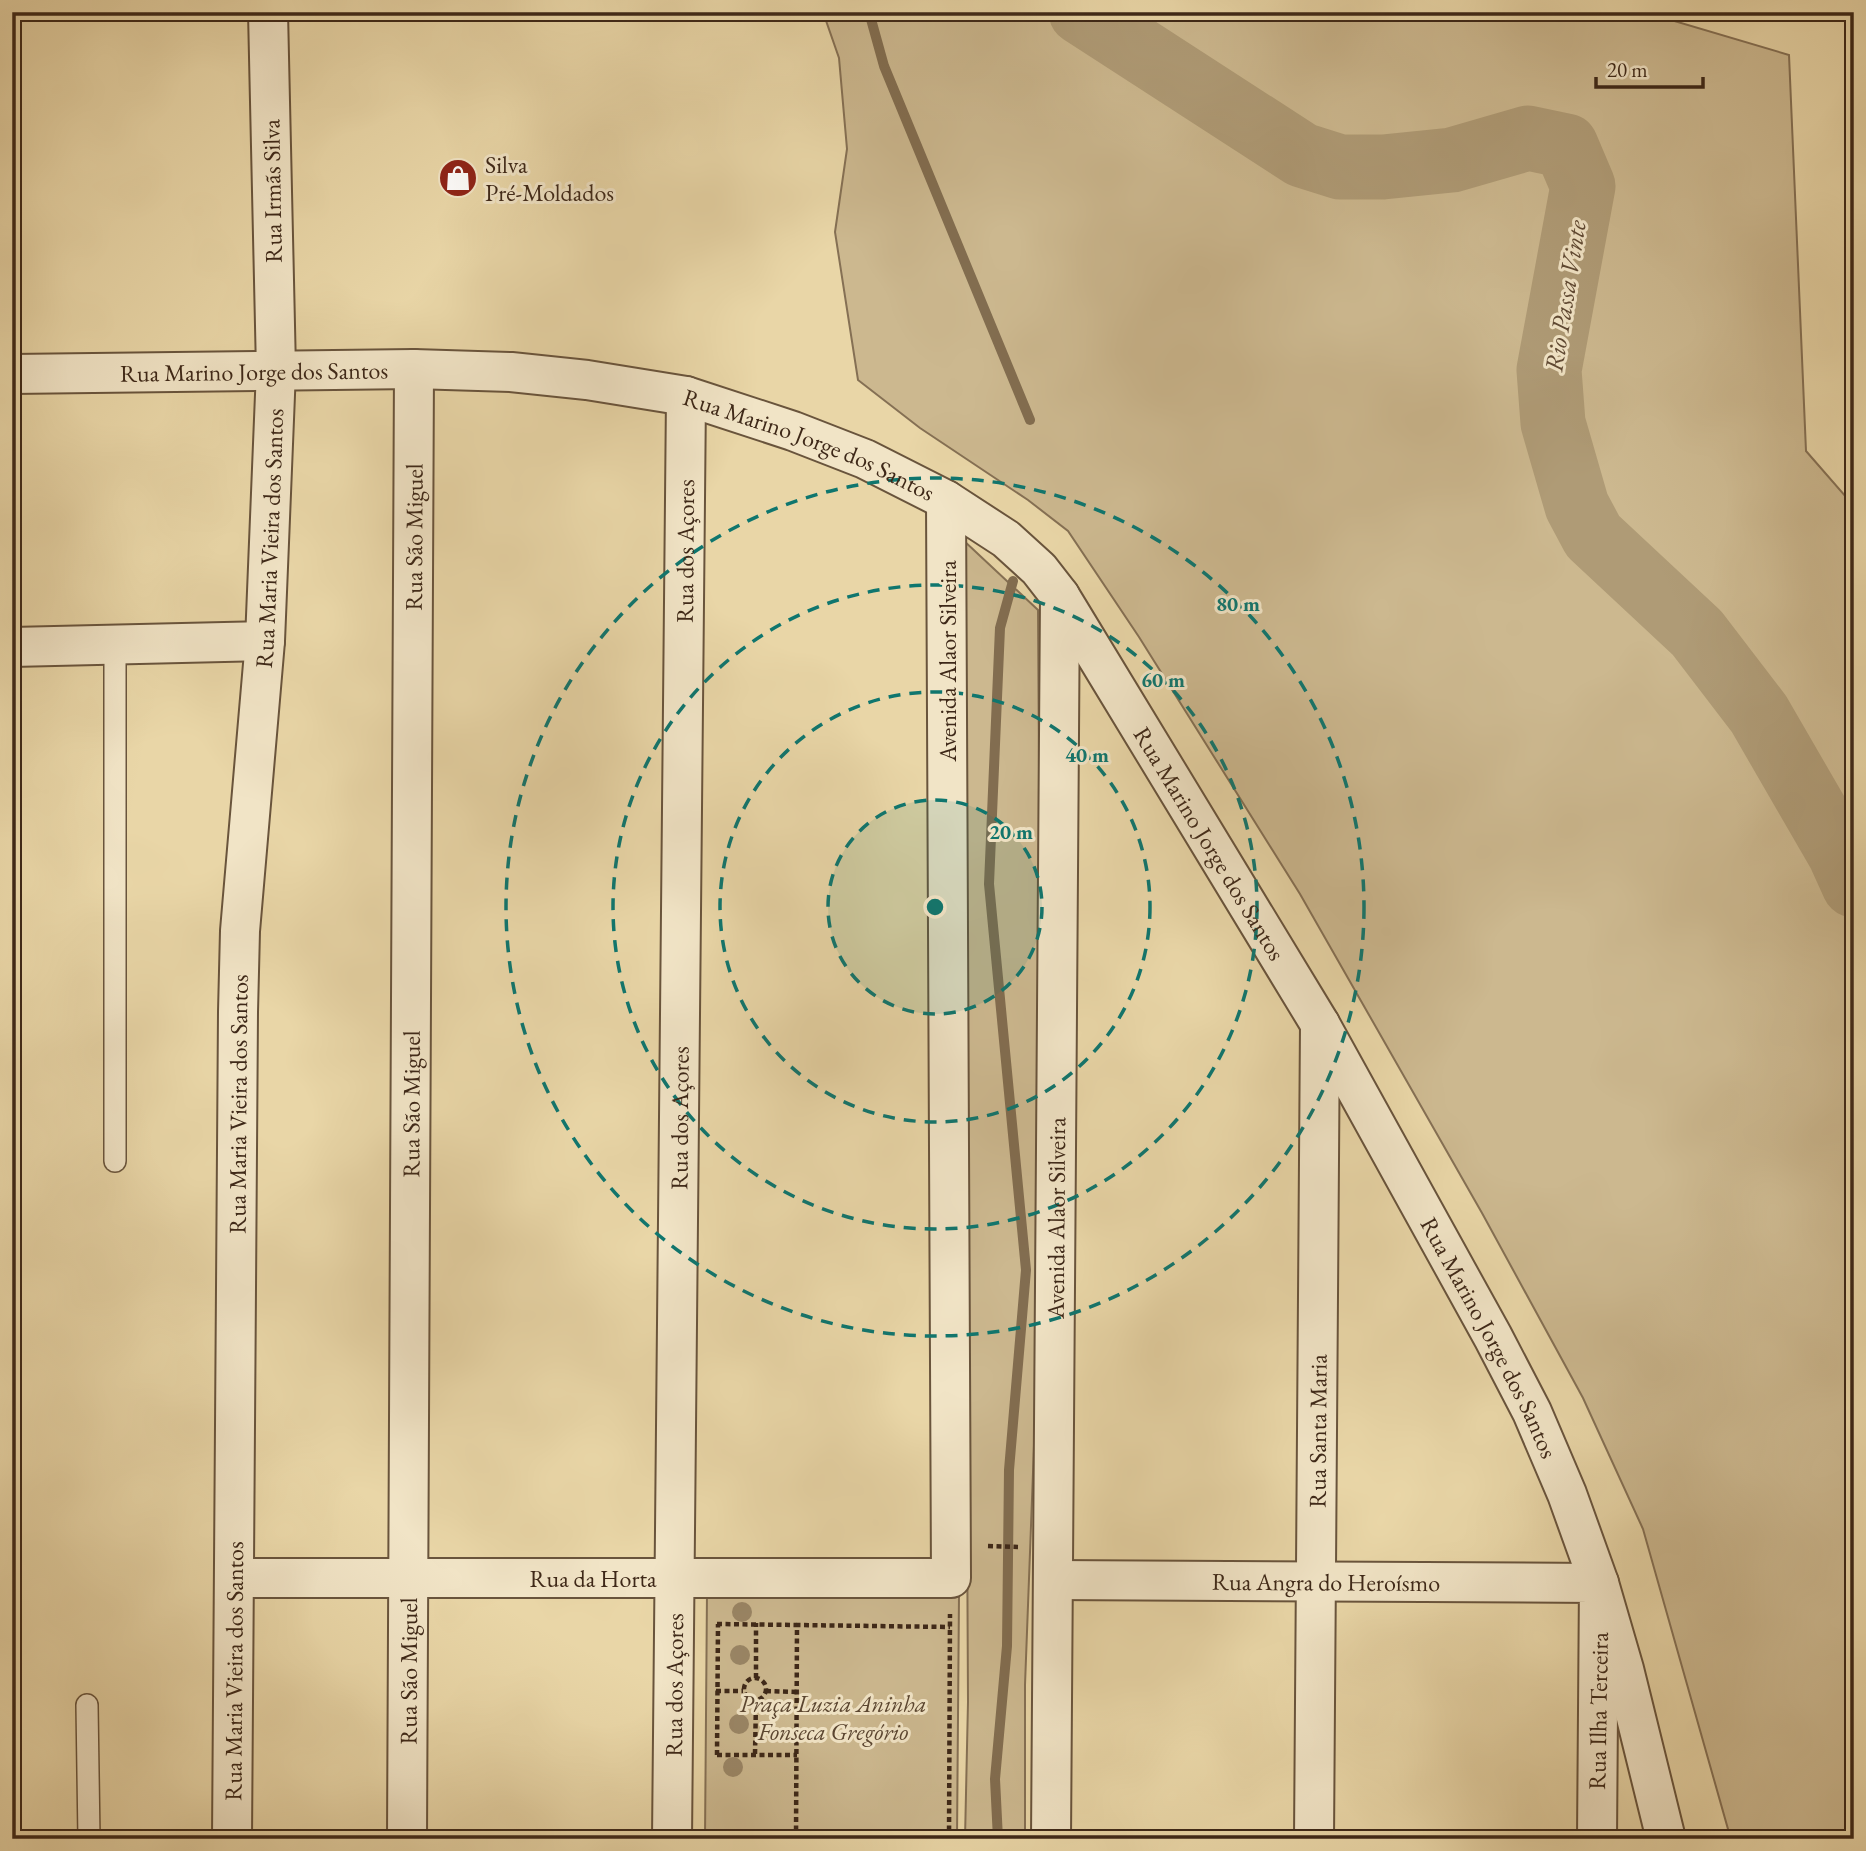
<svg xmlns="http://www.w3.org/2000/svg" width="1866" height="1851" viewBox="0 0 1866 1851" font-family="'EB Garamond',serif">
<rect width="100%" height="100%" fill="#e9d6a7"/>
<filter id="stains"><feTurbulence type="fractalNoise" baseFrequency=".00286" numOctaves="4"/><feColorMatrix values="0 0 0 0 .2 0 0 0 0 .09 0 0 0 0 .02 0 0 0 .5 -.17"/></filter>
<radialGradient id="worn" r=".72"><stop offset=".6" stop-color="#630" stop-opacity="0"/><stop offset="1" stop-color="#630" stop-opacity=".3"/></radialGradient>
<g fill="#ccb88f" stroke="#857054" stroke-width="2">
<path d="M823 12H1644L1789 55 1806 451 1854 506V1839H1734L1728 1829 1643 1529 1583 1398 1482 1213 1300 894 1139 637 1068 531 1028 500 920 428 858 380 835 232 847 149 839 58Z"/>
<path d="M962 539 1038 610 1042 1234 1025 1685V1839H965L968 1702Z"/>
<path d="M707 1592 959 1595 957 1839H705Z"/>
</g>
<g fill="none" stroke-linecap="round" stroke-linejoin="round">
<g stroke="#826d50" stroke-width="10">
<path d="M869 12 884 66 1030 420"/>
<path d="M998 1839 995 1779 1007 1646 1009 1470 1026 1270 989 884 1000 628 1013 581"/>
</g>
<path stroke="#af9b76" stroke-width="65" d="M1081 12 1302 155 1340 167H1383L1452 160 1528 138 1566 146 1583 186 1549 370 1553 423 1577 506 1593 536 1697 633 1759 714 1840 854 1854 885"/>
<defs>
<g id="service">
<path d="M115 645V1161"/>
<path d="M87 1705 89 1839"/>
</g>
<g id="minor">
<path d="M12 647 265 641"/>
<path id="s1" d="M234 1578H951L946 500"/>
<path id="s2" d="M1053 1580 1599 1583 1597 1839"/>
<path id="s3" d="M232 1839 238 1012 240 931 265 641 276 370 268 12"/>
<path id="s4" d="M407 1839 414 369"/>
<path id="s5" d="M672 1839 686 396"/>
<path id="s6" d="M1051 1839 1060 596"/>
<path id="s7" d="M1314 1839 1320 1024"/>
</g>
<g id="tertiary">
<path id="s8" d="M12 374 414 369 511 372 587 380 686 396 793 431 865 459 946 500 1006 539 1039 569 1060 596 1320 1024 1493 1337 1532 1412 1567 1494 1599 1583 1624 1669 1666 1839"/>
</g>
</defs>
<use href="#service" stroke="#69543c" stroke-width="24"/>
<use href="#minor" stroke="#69543c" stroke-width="42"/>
<use href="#tertiary" stroke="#69543c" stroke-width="42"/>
<g stroke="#3e2818" stroke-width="4.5" stroke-dasharray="5 3.5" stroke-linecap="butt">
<path d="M988 1546 1018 1547"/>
<path d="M717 1624 797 1625"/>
<circle cx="755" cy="1689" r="11"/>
<path d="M756 1678V1623"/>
<path d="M716 1691H743"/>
<path d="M766 1691 797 1692"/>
<path d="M755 1754 756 1701"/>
<path d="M717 1755 718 1624"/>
<path d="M717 1755H797"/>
<path d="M796 1839 797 1625 950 1627"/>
<path d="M949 1839 950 1614"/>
</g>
<use href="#service" stroke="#f1e4c6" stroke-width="21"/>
<use href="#minor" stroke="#f1e4c6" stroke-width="38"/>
<use href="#tertiary" stroke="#f1e4c6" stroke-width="38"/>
</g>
<g fill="#9a8666">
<circle cx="742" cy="1612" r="10"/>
<circle cx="740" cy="1655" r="10"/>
<circle cx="739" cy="1724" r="10"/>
<circle cx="733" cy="1767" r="10"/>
</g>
<circle cx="935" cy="907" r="107" fill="#0f766e" fill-opacity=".12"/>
<g fill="none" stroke="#0f766e" stroke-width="3.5" stroke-dasharray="12 9">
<circle cx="935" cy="907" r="107"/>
<circle cx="935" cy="907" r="215"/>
<circle cx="935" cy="907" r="322"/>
<circle cx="935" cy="907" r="429"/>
</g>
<defs>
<symbol id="shop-disc" viewBox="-11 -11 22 22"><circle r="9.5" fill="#8f2418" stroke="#f1e4c6"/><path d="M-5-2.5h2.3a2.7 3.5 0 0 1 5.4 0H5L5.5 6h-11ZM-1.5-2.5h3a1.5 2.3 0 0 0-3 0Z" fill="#fff"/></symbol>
</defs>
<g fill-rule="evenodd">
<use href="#shop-disc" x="436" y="156" width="44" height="44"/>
</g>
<g text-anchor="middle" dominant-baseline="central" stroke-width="6" stroke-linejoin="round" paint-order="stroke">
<g font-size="24" fill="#3e2818" stroke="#f1e4c6" text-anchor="start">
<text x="485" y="164">Silva<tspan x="485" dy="28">Pré-Moldados</tspan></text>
</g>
<g font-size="24" fill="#3e2818" stroke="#f1e4c6">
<text transform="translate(272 191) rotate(-91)">Rua Irmãs Silva</text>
<text stroke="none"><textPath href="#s8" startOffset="242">Rua Marino Jorge dos Santos</textPath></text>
<text stroke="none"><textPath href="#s8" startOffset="808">Rua Marino Jorge dos Santos</textPath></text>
<text stroke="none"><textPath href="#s4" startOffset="1302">Rua São Miguel</textPath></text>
<text stroke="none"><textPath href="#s3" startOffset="1302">Rua Maria Vieira dos Santos</textPath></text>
<text stroke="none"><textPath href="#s5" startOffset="1288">Rua dos Açores</textPath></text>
<text transform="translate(947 661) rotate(-90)">Avenida Alaor Silveira</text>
<text stroke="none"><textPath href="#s8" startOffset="1396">Rua Marino Jorge dos Santos</textPath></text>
<text stroke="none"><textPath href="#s3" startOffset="735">Rua Maria Vieira dos Santos</textPath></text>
<text stroke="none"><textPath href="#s4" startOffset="735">Rua São Miguel</textPath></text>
<text stroke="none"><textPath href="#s5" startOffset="721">Rua dos Açores</textPath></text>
<text stroke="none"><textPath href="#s6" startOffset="621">Avenida Alaor Silveira</textPath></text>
<text stroke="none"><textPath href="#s8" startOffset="1964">Rua Marino Jorge dos Santos</textPath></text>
<text stroke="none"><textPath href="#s7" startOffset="408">Rua Santa Maria</textPath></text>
<text stroke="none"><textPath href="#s1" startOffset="359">Rua da Horta</textPath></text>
<text stroke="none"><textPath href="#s2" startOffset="273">Rua Angra do Heroísmo</textPath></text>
<text stroke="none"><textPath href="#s3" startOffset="168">Rua Maria Vieira dos Santos</textPath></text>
<text stroke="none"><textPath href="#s4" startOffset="168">Rua São Miguel</textPath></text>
<text stroke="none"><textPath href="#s5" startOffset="154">Rua dos Açores</textPath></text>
<text transform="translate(1598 1711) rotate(-89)">Rua Ilha Terceira</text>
</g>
<g font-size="24" font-style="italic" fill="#5a4530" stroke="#f1e4c6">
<text x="833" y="1703">Praça Luzia Aninha<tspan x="833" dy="28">Fonseca Gregório</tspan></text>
</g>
<g font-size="26" font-style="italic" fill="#604a34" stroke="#f1e4c6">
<text transform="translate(1565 296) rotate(-81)">Rio Passa Vinte</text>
</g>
</g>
<circle cx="935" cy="907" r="10" fill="#0f766e" stroke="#f1e4c6" stroke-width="3.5"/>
<g font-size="21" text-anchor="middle" font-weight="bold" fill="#0f766e" stroke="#f1e4c6" stroke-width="6" stroke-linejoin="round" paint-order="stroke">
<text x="1238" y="611">80 m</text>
<text x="1163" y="687">60 m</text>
<text x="1087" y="762">40 m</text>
<text x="1011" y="839">20 m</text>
</g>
<rect width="1866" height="1851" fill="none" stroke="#e9d6a7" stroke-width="42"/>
<rect x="14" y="14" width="1838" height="1823" fill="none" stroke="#3e2818" stroke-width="3.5"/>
<rect x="21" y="21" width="1824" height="1809" fill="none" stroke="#3e2818" stroke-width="2"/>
<path d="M1596 77v10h107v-10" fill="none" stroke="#3e2818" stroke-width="3.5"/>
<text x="1607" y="77" font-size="21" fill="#3e2818" stroke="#f1e4c6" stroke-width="5" paint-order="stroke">20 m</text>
<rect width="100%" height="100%" filter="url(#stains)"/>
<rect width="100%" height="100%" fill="url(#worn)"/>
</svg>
